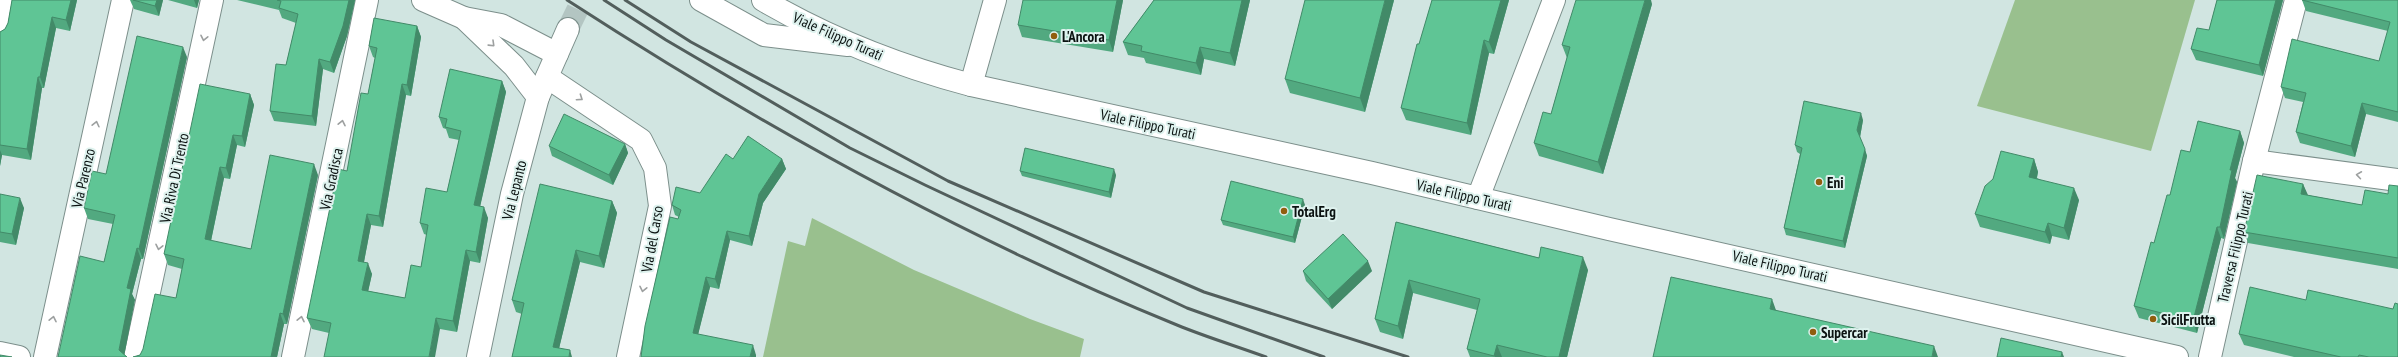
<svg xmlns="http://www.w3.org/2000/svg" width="2398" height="357" viewBox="0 0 2398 357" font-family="'PT Sans Narrow',sans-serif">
<rect width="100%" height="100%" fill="#d1e5e1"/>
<g fill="#99c08e">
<path d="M2015 0H2195L2151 151 1977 106Z"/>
<path d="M812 218 914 270 1030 319 1084 339 1080 357H763L788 241 805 246Z"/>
</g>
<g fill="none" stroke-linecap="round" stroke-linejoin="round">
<path stroke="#b3c5c2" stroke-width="22" stroke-dasharray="22 11" stroke-linecap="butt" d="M568 29 582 0"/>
<defs>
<g id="minor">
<path d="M701 0 764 35 848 45"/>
<path d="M0 31 7 0"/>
<path d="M557 54 568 29"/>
<path d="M547 77 641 140 655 168 660 206 628 357"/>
<path d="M971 85 995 0"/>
<path d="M2254 161 2398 180"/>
<path d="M1478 198 1554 0"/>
<path d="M0 353 19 357"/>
<path d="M45 357 123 0"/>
<path d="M135 357 212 0"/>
<path d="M293 357 367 0"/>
<path d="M2210 357 2254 161 2296 0"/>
</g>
<g id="tertiary">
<path d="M423 0 464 18 501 25 557 54 538 97 512 194 478 357"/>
<path d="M464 18 514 66 538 97"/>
</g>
<path id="primary" d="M763 0C828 38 899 66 971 85L1372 173 1609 229 2177 357"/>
</defs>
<use href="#minor" stroke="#7c8f8b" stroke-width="24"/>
<use href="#tertiary" stroke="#7c8f8b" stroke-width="24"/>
<use href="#primary" stroke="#7c8f8b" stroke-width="24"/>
<use href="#minor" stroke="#fff" stroke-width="22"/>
<use href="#tertiary" stroke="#fff" stroke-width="22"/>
<use href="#primary" stroke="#fff" stroke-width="22"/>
<g stroke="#525e5c" stroke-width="3">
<path d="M567 0C760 125 963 238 1177 325 1206 337 1236 346 1266 357"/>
<path d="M604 0 666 40 850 148 925 185 1187 308 1324 357"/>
<path d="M625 0 691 42 948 181 1204 292 1408 357"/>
</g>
</g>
<g fill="#52a980">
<path d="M12 0H77L70 31 56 28 44 88H42L31 160 2 155 0 166V32L5 29 8 23Z"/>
<path d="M130 0H163L159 16 134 9Z"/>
<path d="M168 0H199L197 8Z"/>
<path d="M237 0H355L347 36 334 73 323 69 316 126 274 121 270 111 286 65 296 23 282 18 279 10Z"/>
<path d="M1123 0 1113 52 1022 37 1018 25Z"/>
<path d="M1154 0H1250L1235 66 1204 59 1201 75 1146 63 1144 58 1128 55 1123 42Z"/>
<path d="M1394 0 1365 112 1290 93 1285 79Z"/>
<path d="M1432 0H1509L1494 54 1489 53 1471 135 1406 120 1401 108Z"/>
<path d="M2217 0H2283L2263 76 2196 60 2191 49 2209 30Z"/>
<path d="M2302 0H2398V122L2366 114 2355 157 2300 143 2296 132 2303 102 2285 98 2281 87 2379 61 2388 31 2306 11Z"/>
<path d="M1652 4 1603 174 1539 156 1534 143 1551 114 1567 58 1562 45Z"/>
<path d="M417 26 421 37 411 96 406 95 383 227 371 225 364 262 372 274 368 291 405 298 421 267 427 235 424 234 420 223 447 192 459 140 449 138 446 129 443 128 439 117 502 81 506 92 480 206 488 218 480 263 470 261 457 332 440 329 329 333 312 329 307 318 368 94 375 58 373 57 369 46Z"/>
<path d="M187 57 143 259H141L132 294 135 300 58 357 104 262 113 224 88 219 84 208 106 174Z"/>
<path d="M250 94 254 105 245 147 237 145 230 179 224 178 211 241 251 249 318 175 287 324H284L277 357H133L140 355 176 298 182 269 168 265 164 254Z"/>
<path d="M1863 120 1860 137 1867 156 1845 248 1786 235 1784 228 1800 154 1797 152 1795 145Z"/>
<path d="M2240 131 2244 143 2235 178 2237 182 2224 239 2221 238 2197 333 2139 318 2134 306 2154 243 2170 195 2190 152Z"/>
<path d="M625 144 628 153 613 185 552 156 549 146Z"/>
<path d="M782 159 786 169 763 203 752 246 730 240 719 289 710 287 698 334 756 355 641 357 679 217 675 215 672 205Z"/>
<path d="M2034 159 2038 172 2037 178 2079 200 2069 240 2052 236 2050 244 1980 227 1975 214Z"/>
<path d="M1020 171 1116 175 1111 198 1022 176Z"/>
<path d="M2303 184 2307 195 2362 205 2388 194 2398 186V269L2248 243 2244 232Z"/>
<path d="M0 194 24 208 16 245 0 242Z"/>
<path d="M612 201 617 213 604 268 580 262 559 348 512 357 522 314 516 312 512 300Z"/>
<path d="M1305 205 1295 243 1223 225 1221 220Z"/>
<path d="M1396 222 1588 270 1567 357H1470L1467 349 1477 310 1413 293 1403 339 1380 332 1375 319Z"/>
<path d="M1303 271H1372L1332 309 1306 281Z"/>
<path d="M2306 300 2393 309 2398 357H2294L2244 345 2239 334Z"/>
</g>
<g fill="#428a68">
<path d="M71 0H77L70 31 66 20Z"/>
<path d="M157 0H163L159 16 155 6Z"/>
<path d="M194 0H199L197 8Z"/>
<path d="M349 0H355L347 36 334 73 330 62Z"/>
<path d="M1117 0H1123L1113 52 1109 40Z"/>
<path d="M1242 0H1250L1235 66 1230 53Z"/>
<path d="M1385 0H1394L1365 112 1360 98Z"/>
<path d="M1501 0H1509L1494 54 1489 42Z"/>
<path d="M1645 0H1651L1652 4 1603 174 1598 162Z"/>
<path d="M2276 0H2283L2263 76 2259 65Z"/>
<path d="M52 17 56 28 44 88 40 77Z"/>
<path d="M417 26 421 37 411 96 407 85Z"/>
<path d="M1484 40 1489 53 1471 135 1467 123Z"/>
<path d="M183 47 187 57 143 259 139 249Z"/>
<path d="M1200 47 1204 59 1201 75 1196 63Z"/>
<path d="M319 59 323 69 316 126 312 116Z"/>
<path d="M38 77 42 88 31 160 27 149Z"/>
<path d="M502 81 506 92 478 216 474 205Z"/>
<path d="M402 84 406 95 383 227 379 216Z"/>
<path d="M250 94 254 105 245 147 242 136Z"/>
<path d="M2362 103 2366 114 2355 157 2351 146Z"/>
<path d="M1861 113 1863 120 1860 137 1857 130Z"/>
<path d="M2240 131 2244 143 2235 178 2237 182 2224 239 2220 227 2230 170Z"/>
<path d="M233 135 237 145 230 179 226 168Z"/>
<path d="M625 144 628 153 613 185 609 175Z"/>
<path d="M1865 149 1867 156 1845 248 1843 241Z"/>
<path d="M0 150 2 155 0 166Z"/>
<path d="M782 159 786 169 763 203 752 246 749 236 759 194Z"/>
<path d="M2034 159 2038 172 2034 189 2029 177Z"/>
<path d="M314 164 318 175 287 324 283 314Z"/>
<path d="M220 167 224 178 209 250 205 239Z"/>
<path d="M1114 169 1116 175 1111 198 1109 192Z"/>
<path d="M2303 184 2308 195 2301 194Z"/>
<path d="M2074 188 2079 200 2069 240 2064 228Z"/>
<path d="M20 198 24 208 16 245 12 234Z"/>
<path d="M1303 199 1305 205 1295 243 1293 237Z"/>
<path d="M612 201 617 213 604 268 599 256Z"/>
<path d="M484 207 488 218 480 263 476 252Z"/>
<path d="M367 214 371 225 362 272 358 261Z"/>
<path d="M2048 223 2052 236 2050 244 2045 232Z"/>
<path d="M2217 227 2221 238 2197 333 2193 321Z"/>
<path d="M727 231 730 240 719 289 715 279Z"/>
<path d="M137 248 141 259 132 294 135 300 124 357 119 350 127 288Z"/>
<path d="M466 250 470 261 457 332 453 321Z"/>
<path d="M576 250 580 262 557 357 553 347Z"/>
<path d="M1583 257 1588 270 1567 357H1559Z"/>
<path d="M1368 261 1372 271 1332 309 1328 299Z"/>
<path d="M368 263 372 274 366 301 362 290Z"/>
<path d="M706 277 710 287 696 343 693 333Z"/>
<path d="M1409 280 1413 293 1403 339 1398 326Z"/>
<path d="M1772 299 1777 313 1770 309Z"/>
<path d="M280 313 284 324 277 357H271Z"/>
<path d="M436 318 440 329 435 357H429Z"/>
<path d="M753 345 756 355V357H750Z"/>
<path d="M1497 345 1502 357H1495L1494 356Z"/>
<path d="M1934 346 1938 357H1932Z"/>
<path d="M570 350 572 357H569Z"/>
<path d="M2062 352 2064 357H2061Z"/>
</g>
<g fill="#5fc595" stroke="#428a68">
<path d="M12 0H71L66 20 52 17 40 77H38L27 149 0 145V32L5 29 8 23Z"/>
<path d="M133 0H157L155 6Z"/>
<path d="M277 0H349L343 26 330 62 319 59 312 116 270 111 276 64 286 65 298 14 279 8 281 1Z"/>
<path d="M1023 0H1117L1109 40 1018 25Z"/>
<path d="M1154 0H1242L1230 53 1200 47 1196 63 1141 51 1142 46 1123 42Z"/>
<path d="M1305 0H1385L1360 98 1285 79Z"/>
<path d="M1432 0H1501L1489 42 1484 40 1467 123 1401 108 1417 44H1419Z"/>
<path d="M1576 0H1645L1598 162 1534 143 1543 112 1551 114 1570 47 1562 45Z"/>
<path d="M2217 0H2276L2259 65 2191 49 2197 28 2209 30Z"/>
<path d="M2302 0H2398V112L2362 103 2351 146 2296 132 2306 93 2281 87 2292 39 2379 61 2390 22Z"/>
<path d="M374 18 417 26 407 85 402 84 379 216 367 214 358 261 368 263 362 290 405 298 411 265 421 267 428 225 420 223 426 188 447 192 461 131 445 127 447 119 439 117 450 69 502 81 474 205 484 207 476 252 466 250 453 321 436 318 429 357H324L331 323 307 318 338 169 347 171 361 93 368 94 377 48 369 46Z"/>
<path d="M137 36 183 47 139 249 137 248 127 288 131 289 119 350 127 357H58L80 256 104 262 115 215 84 208 92 171 106 174Z"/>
<path d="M200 84 250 94 242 136 233 135 226 168 220 167 205 239 251 249 270 155 314 164 283 314 280 313 271 357H133L140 355 143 349 155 294 176 298 184 259 164 254Z"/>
<path d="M1804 101 1861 113 1857 130 1865 149 1843 241 1784 228 1802 148 1795 145Z"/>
<path d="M564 114 625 144 609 175 549 146Z"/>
<path d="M2198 121 2240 131 2230 170H2232L2220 227H2217L2193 321 2134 306 2151 242 2154 243 2167 195H2170L2181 150 2190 152Z"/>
<path d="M748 136 782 159 759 194 749 236 727 231 715 279 706 277 693 333 753 345 750 357H641L645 326 670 217 678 219 681 210 672 205 676 187 700 193 726 154 733 159Z"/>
<path d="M1025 148 1114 169 1109 192 1020 171Z"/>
<path d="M2001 151 2034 159 2029 177 2074 188 2064 228 2048 223 2045 232 1975 214 1985 186 1993 179Z"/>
<path d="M2257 175 2303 184 2301 194 2362 205 2365 190 2388 194 2389 185 2398 186V258L2244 232Z"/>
<path d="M1231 181 1303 199 1293 237 1221 220Z"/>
<path d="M540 184 612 201 599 256 576 250 553 347 570 350 569 357H512L524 303 512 300Z"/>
<path d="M0 194 20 198 12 234 0 232Z"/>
<path d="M1396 222 1539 258 1541 247 1583 257 1559 357H1547L1497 345 1494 356 1467 349 1480 299 1409 280 1398 326 1375 319Z"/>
<path d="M1343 234 1368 261 1328 299 1303 271Z"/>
<path d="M1671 277 1772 299 1770 309 1934 346 1932 357H1653Z"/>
<path d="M2250 287 2306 300 2308 290 2393 309 2395 303 2398 304V357H2369L2359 355 2358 357H2341L2239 334Z"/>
<path d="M2001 338 2062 352 2061 357H1997Z"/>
<path d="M0 355 12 357H0Z"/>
</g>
<defs><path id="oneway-chevron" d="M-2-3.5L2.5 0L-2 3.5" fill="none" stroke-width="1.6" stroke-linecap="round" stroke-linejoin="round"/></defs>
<g stroke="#9da0a0">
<use href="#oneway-chevron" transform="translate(204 38) rotate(102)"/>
<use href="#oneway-chevron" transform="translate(492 44) rotate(44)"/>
<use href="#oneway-chevron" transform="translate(580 98) rotate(34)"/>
<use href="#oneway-chevron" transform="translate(342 123) rotate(-78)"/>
<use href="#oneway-chevron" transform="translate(96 124) rotate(-77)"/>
<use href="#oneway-chevron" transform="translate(2359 175) rotate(-172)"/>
<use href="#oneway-chevron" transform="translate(159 247) rotate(102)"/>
<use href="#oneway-chevron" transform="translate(643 289) rotate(102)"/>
<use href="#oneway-chevron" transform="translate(53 319) rotate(-78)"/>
<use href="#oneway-chevron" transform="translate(301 319) rotate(-78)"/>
</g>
<g fill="#915e0e" stroke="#def2ee" stroke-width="1.5">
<circle cx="1054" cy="36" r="4"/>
<circle cx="1819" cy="182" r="4"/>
<circle cx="1284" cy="211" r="4"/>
<circle cx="2153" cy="319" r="4"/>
<circle cx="1813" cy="332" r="4"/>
</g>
<g text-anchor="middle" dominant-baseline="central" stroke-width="4" stroke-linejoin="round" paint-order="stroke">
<g font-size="15" fill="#0b1211" stroke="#def2ee">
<text transform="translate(838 36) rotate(24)">Viale Filippo Turati</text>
<text transform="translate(1148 124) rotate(12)">Viale Filippo Turati</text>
<text transform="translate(83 178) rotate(-77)">Via Parenzo</text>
<text transform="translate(174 178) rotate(-78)">Via Riva Di Trento</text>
<text transform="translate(331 179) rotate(-78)">Via Gradisca</text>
<text transform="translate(514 190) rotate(-76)">Via Lepanto</text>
<text transform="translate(1464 195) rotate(13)">Viale Filippo Turati</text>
<text transform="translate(652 239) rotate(-80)">Via del Carso</text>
<text transform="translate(2235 247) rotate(-77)">Traversa Filippo Turati</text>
<text transform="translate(1780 266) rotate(13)">Viale Filippo Turati</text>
</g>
<g font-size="15" font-weight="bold" fill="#0b1211" stroke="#def2ee" text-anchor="start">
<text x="1062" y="36">L'Ancora</text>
<text x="1827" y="182">Eni</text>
<text x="1292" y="211">TotalErg</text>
<text x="2161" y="319">SicilFrutta</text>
<text x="1821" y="332">Supercar</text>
</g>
</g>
</svg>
